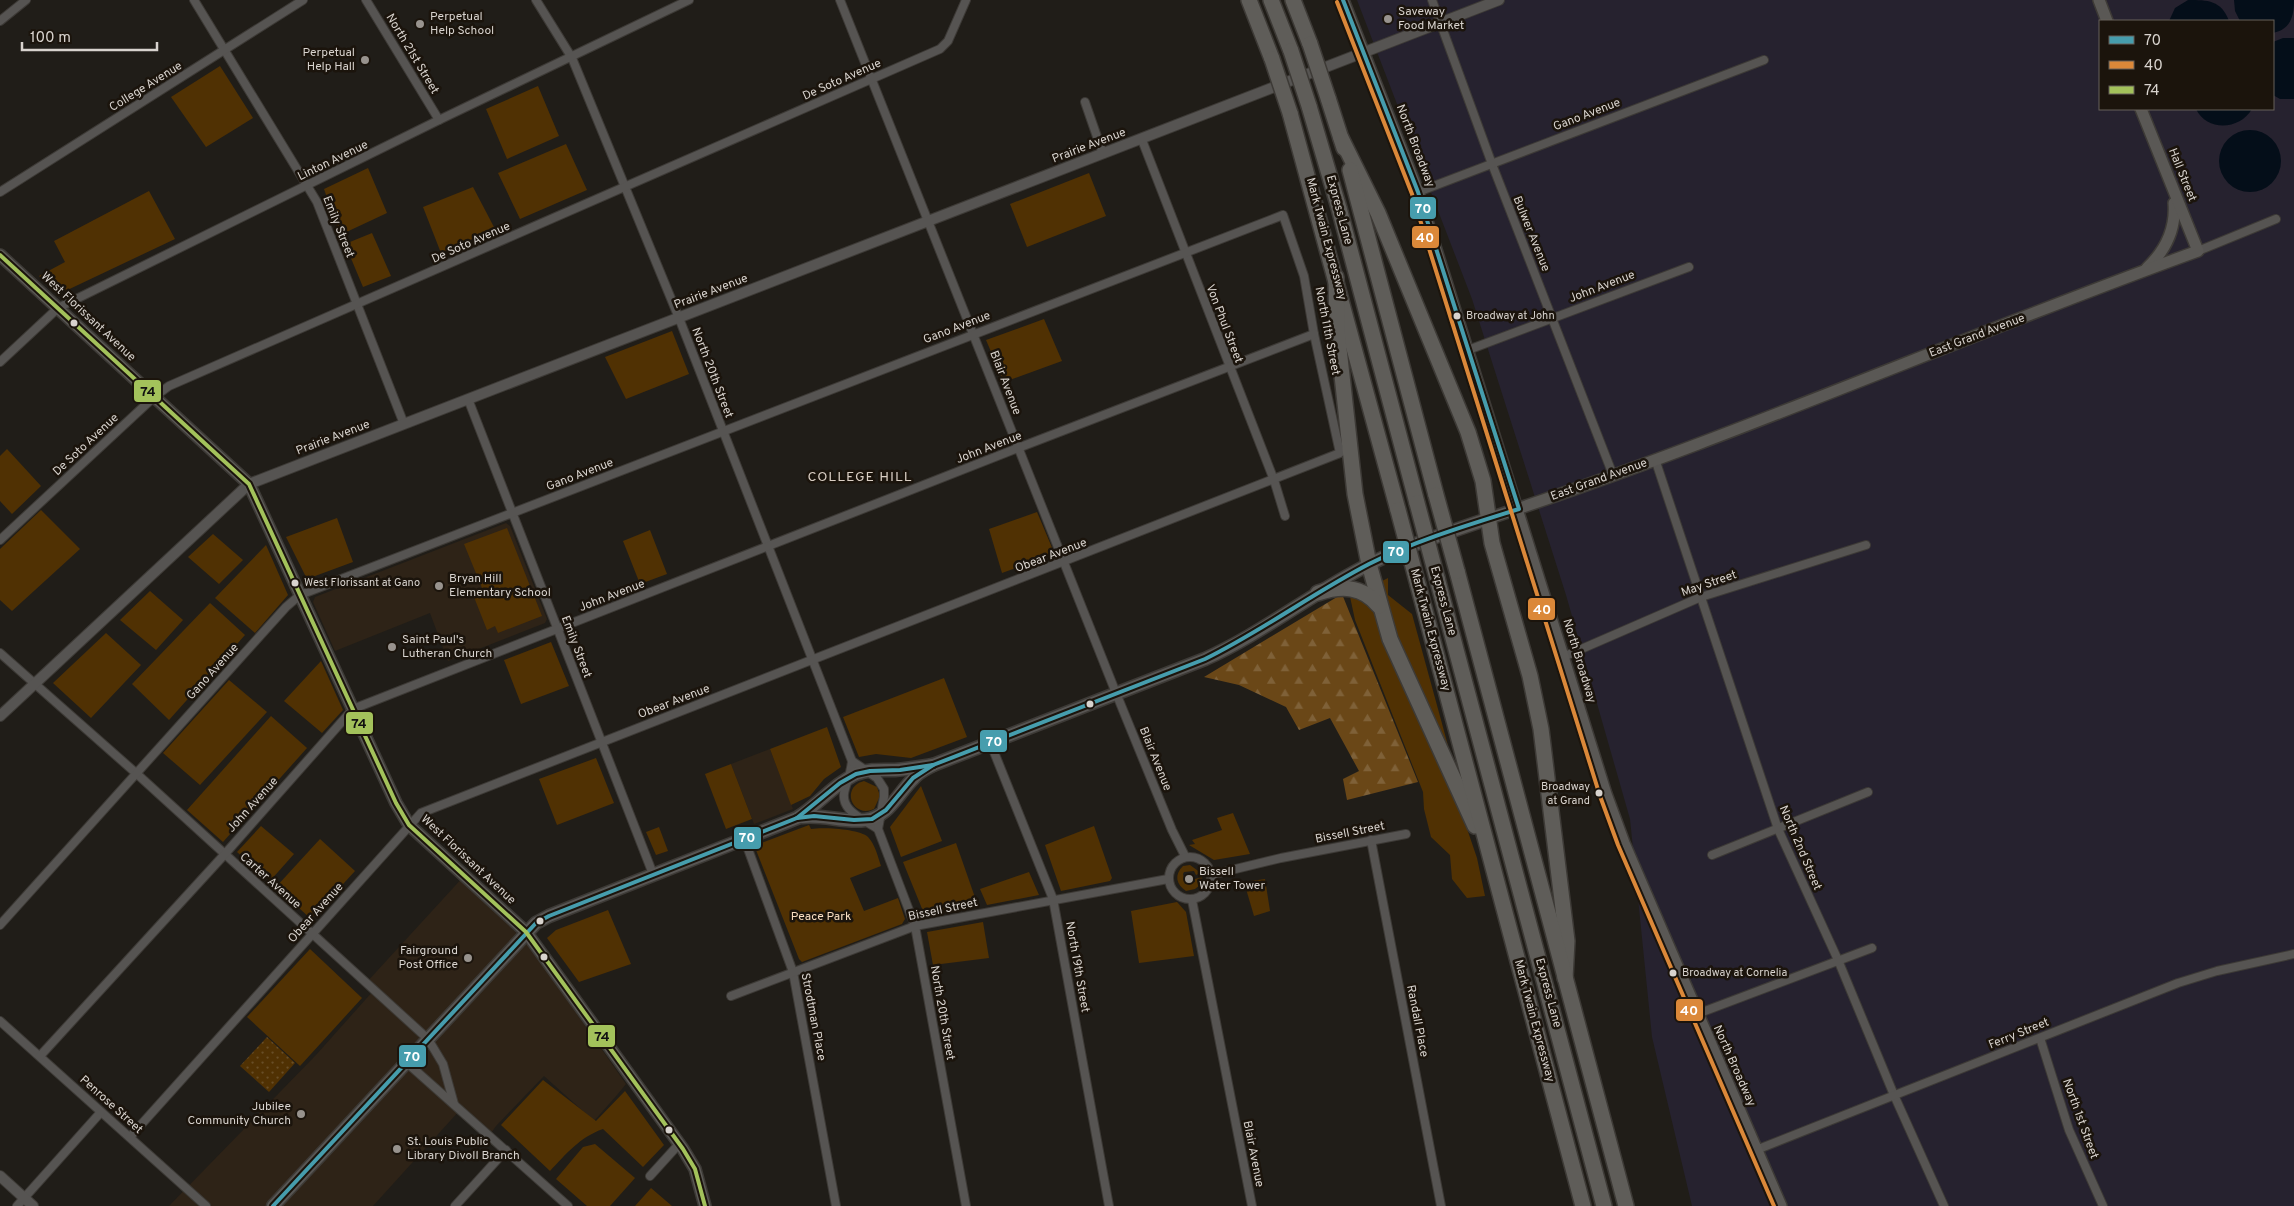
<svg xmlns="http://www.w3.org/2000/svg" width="2294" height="1206" viewBox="0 0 2294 1206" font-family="Overpass,sans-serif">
<defs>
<pattern id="forest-firs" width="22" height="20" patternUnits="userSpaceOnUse" patternTransform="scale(1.25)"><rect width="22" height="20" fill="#6a4717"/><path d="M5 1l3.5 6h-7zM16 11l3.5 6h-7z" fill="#7f6138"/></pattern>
<pattern id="garden-dots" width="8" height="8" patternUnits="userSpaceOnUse" patternTransform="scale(1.25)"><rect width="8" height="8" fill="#503103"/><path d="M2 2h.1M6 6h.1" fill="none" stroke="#684e27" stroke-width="1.8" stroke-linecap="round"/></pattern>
</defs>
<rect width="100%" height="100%" fill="#201d18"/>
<g fill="#2e2317">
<path d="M506 523 510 526 547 619 545 623 448 661 430 613 335 651 313 602 315 597Z"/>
<path d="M770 749 793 809 754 824 731 764Z"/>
<path d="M465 875 535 954 626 1084 617 1095 594 1121 544 1076 496 1126 489 1136 460 1110 373 1206H169L316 1055 374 990 366 983Z"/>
</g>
<path fill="#26222f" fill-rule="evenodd" d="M1357 0H2294V1206H1692L1652 1037 1630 819 1566 595 1472 299ZM2100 21H2273V109H2100Z"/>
<g fill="#503103">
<path d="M220 66 253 118 206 147 171 97Z"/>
<path d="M538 86 559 136 507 159 486 109Z"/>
<path d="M566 144 587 190 520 219 498 173Z"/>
<path d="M368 168 387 213 340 235 324 189Z"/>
<path d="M1089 173 1106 216 1027 247 1010 204Z"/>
<path d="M473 187 495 229 441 253 423 207Z"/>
<path d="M149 191 175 239 59 294 39 276 65 262 54 241Z"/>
<path d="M372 233 391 276 363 287 345 244Z"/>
<path d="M1044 319 1062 361 1004 382 986 340Z"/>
<path d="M672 331 689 374 626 399 605 357Z"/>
<path d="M7 449 41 486 12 514 0 501V456Z"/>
<path d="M41 510 80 549 12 611 0 600V549Z"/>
<path d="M1037 512 1053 550 1049 551V556L1002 573 989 529Z"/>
<path d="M337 518 353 562 307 579 286 537Z"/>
<path d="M507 528 542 616 498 633 495 626 487 630 472 592 482 588 464 544Z"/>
<path d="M650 530 667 574 640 584 623 541Z"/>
<path d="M213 534 243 560 219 584 188 557Z"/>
<path d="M266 545 288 595 255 633 215 598Z"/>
<path d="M1388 578V595L1412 614 1455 771 1399 647 1381 596 1382 581Z"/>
<path d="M150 591 183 620 156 650 120 620Z"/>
<path d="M1349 592 1363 597 1376 611 1461 811 1477 858 1485 896 1467 898 1452 879 1450 855 1431 837 1424 809 1423 792 1355 620Z"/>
<path d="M210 603 245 635 169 720 132 684Z"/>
<path d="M106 633 141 665 91 718 53 683Z"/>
<path d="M551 642 569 686 521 704 504 660Z"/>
<path d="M321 661 343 710 322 733 284 701Z"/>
<path d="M944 678 967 737 911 758 876 754 859 757 843 717Z"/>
<path d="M229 680 267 712 200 785 163 753Z"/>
<path d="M271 716 307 748 223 842 187 810Z"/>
<path d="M827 727 841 767 824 779 810 796 791 805 770 749Z"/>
<path d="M596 758 614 803 557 825 539 779Z"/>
<path d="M731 764 752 819 726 829 705 774Z"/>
<path d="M864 781 877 787 880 796 874 809C852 819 840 787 864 781Z"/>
<path d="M921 786 942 841 901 857 890 827Z"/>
<path d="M1233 813 1250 854 1214 860 1189 845 1195 844 1192 840 1222 830 1217 818Z"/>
<path d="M809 825 811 829C823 827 860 829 868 837 875 844 878 857 881 866L850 878 864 911 898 898 905 919 902 924 802 962 799 959 756 850 759 844Z"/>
<path d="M261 826 294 854 270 881 237 852Z"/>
<path d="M1094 826 1112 878 1110 881 1061 891 1045 845Z"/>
<path d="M659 827 668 851 656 855 646 832Z"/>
<path d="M320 839 355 871 311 919 276 887Z"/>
<path d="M956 843 978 906 925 916 903 862Z"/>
<path d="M1190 865 1201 873 1196 875 1194 871 1184 872 1183 874 1185 884 1195 882V879L1202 877 1200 885 1195 889 1186 891C1176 884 1174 875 1183 866Z"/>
<path d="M1029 872 1039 895 987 905 980 889Z"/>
<path d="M1265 879 1270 911 1254 916 1244 882Z"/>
<path d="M1177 902 1186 912 1194 956 1139 963 1131 911Z"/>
<path d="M608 910 631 964 579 982 547 938 556 930Z"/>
<path d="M983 922 989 958 933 965 927 932Z"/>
<path d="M310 949 362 998 300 1066 247 1017Z"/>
<path d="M543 1080 596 1121 625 1091 664 1145 643 1167 603 1129C580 1137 566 1154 550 1171L501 1125Z"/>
<path d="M595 1144 635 1178 610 1206H587L556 1179 583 1147Z"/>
<path d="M651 1188 672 1206H673H635Z"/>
</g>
<path fill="url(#forest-firs)" d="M1342 594 1418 782 1347 800 1343 779 1359 771 1330 718 1299 730 1286 707 1239 685 1204 677Z"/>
<path fill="url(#garden-dots)" d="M267 1037 295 1063 269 1092 240 1066Z"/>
<g fill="#040e19">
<path d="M2188 0C2208 0 2221 0 2229 21H2169L2175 8Z"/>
<path d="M2294 0C2294 16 2291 29 2273 33V21H2240L2235 11 2234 0Z"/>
<path d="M2283 38H2294V99H2280L2273 95V42Z"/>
<path d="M2196 109H2252C2240 130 2207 132 2196 109Z"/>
<circle cx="2250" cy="161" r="31"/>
</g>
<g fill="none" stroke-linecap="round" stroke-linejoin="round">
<defs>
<g id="minor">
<path d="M194 0 317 202 404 424"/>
<path d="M366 0 439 120"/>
<path d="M536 0 572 58 679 318 852 761C851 772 848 779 845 789 838 811 864 819 878 829"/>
<path d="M840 0 1116 693 1172 830 1185 856"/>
<path d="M1432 0 1492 164 1613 475"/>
<path d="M0 21 26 0"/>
<path d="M1085 102 1103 154"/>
<path d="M1142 140 1274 480 1285 516"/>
<path d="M0 192 303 0"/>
<path d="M1418 192 1764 60"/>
<path d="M2198 251 2276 219"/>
<path d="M1468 350 1689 267"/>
<path d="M0 362 58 308 439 120 689 0"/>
<path d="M468 399 653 874"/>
<path d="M1655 459 1778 829 1838 960 1894 1095 1944 1206"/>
<path d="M0 540 154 397 169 386 940 49 948 41 966 0"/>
<path d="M0 653 137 774 428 1039 443 1064 454 1104"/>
<path d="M1563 657 1701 597 1866 545"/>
<path d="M990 742 1053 899 1109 1206"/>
<path d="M852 761 877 778 884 789V797L878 829 915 926 966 1206"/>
<path d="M744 838 793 972 836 1206"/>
<path d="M1371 840 1441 1206"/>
<path d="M1712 855 1868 792"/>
<circle cx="1190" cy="878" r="21"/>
<path d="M1211 875 1281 858 1406 834"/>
<path d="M1192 900 1252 1206"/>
<path d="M0 925 286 607 300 595 1283 215 1304 276 1314 334 1340 453 421 813 130 1137"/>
<path d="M731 996 915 926 1168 879"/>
<path d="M1697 1014 1872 948"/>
<path d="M0 1021 206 1206"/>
<path d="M2040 1038 2069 1130 2103 1206"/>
<path d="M40 1056 224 855 353 709 1018 448 1314 334"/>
<path d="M406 1062 568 1206"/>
<path d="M1756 1150 2178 983 2217 971 2294 954"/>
<path d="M650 1176 679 1144"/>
<path d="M17 1206 101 1112"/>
<path d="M455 1206 506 1150"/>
</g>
<g id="tertiary">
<path d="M0 716 249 484 1499 0"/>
<path d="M0 1176 33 1206"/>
</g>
<g id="secondary">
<path d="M1343 0 1418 192 1606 794 1624 843 1781 1206"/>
<path d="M2099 0 2107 21"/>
<path d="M0 255 249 484 396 803 409 825 526 932 683 1149 695 1169 705 1206"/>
<path d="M2147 268C2166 250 2176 229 2174 203"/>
<path d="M1487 519C1728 440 1960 337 2198 251L2141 109"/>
</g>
<g id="primary">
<path d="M802 817C823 814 844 823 865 820 888 818 898 793 914 778 919 772 926 769 933 765L1205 659C1263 633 1313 592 1370 564 1407 545 1448 533 1487 519"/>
<path d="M273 1206 536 923 549 916 797 818C818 805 834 784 856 774 869 769 881 770 895 770 908 769 920 767 933 765"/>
</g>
<g id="motorway">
<path d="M1249 0 1272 59"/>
<path d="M1271 0 1291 51"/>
<path d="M1293 0 1310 44"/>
<path d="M1328 98 1344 148"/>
<path d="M1309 106 1339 208 1417 503"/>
<path d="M1290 113 1398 510"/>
<path d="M1341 138 1378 213 1468 432 1483 481 1492 543 1530 676 1541 729 1567 941 1565 978"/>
<path d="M1350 170 1436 495"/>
<path d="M1336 277 1337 330 1355 494 1369 564 1390 639 1475 826"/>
<path d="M1457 571 1626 1206"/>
<path d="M1437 578 1604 1206"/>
<path d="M1418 585 1583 1206"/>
<path d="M1318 593C1342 585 1363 586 1379 606"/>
</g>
</defs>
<use href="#minor" stroke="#3d3a36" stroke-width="10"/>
<use href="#tertiary" stroke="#3d3a36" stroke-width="12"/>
<use href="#secondary" stroke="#3d3a36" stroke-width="14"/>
<use href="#primary" stroke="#3d3a36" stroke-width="15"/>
<use href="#motorway" stroke="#3d3a36" stroke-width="18"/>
<use href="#minor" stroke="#565452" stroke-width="8"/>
<use href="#tertiary" stroke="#565452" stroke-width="10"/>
<use href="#secondary" stroke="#5a5855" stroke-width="11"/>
<use href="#primary" stroke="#585654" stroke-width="12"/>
<use href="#motorway" stroke="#5f5d59" stroke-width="15"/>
<defs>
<g id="motorway-bridge">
<path d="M1310 44 1328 98"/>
<path d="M1291 51 1309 106"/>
<path d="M1272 59 1290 113"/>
<path d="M1436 495 1457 571"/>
<path d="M1417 503 1437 578"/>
<path d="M1398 510 1418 585"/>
</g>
</defs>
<use href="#motorway-bridge" stroke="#3d3a36" stroke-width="18" stroke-linecap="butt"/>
<use href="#motorway-bridge" stroke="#5f5d59" stroke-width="15"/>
<defs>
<g id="bus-1">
<path d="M797 818 814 816 854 820 872 819 886 810 913 778 933 765 1205 659C1262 631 1313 593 1369 564 1417 540 1468 525 1519 509L1418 192 1343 0"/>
<path d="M273 1206 536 923 549 916 797 818 840 783 856 774 870 771 900 770 933 765"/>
</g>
<path id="bus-2" d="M1337 2 1412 194 1600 796 1618 845 1774 1206"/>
<path id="bus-3" d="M0 255 249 484 396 803 409 825 526 932 683 1149 695 1169 705 1206"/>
</defs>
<use href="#bus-1" stroke="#1b140c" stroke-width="8"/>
<use href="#bus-2" stroke="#1b140c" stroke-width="8"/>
<use href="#bus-3" stroke="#1b140c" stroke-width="8"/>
<use href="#bus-1" stroke="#469dad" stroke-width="4"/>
<use href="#bus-2" stroke="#db8839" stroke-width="4"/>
<use href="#bus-3" stroke="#a3c25b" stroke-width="4"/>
</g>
<g fill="#98938e" stroke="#1b140c" stroke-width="2">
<circle cx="1388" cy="19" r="5"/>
<circle cx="420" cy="24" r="5"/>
<circle cx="365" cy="60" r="5"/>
<circle cx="439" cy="586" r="5"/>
<circle cx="392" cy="647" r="5"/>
<circle cx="1189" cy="879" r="5"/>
<circle cx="468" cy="958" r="5"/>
<circle cx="301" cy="1114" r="5"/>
<circle cx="397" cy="1149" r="5"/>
</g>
<g fill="#d8d3ce" stroke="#1b140c" stroke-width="2">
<circle cx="1457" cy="316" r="4.5"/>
<circle cx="74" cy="323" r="4.5"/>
<circle cx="295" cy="583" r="4.5"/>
<circle cx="1090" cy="704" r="4.5"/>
<circle cx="1599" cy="793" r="4.5"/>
<circle cx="540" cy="921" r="4.5"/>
<circle cx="544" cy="957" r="4.5"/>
<circle cx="1673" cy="973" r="4.5"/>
<circle cx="669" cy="1130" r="4.5"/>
</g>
<g text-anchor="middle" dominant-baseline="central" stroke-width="5" stroke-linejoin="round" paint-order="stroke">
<g font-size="11" fill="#d8d3ce" stroke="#1b140c" text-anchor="start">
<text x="1466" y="316">Broadway at John</text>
<text x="304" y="583">West Florissant at Gano</text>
<text x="1590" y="787" text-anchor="end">Broadway<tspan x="1590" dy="14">at Grand</tspan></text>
<text x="1682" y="973">Broadway at Cornelia</text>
</g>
<g font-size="12" fill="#d8d3ce" stroke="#1b140c" text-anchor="start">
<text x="1398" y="12">Saveway<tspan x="1398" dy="14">Food Market</tspan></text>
<text x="430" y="17">Perpetual<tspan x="430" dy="14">Help School</tspan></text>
<text x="355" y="53" text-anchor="end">Perpetual<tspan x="355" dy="14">Help Hall</tspan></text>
<text x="449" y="579">Bryan Hill<tspan x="449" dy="14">Elementary School</tspan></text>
<text x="402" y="640">Saint Paul's<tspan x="402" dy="14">Lutheran Church</tspan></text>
<text x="1199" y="872">Bissell<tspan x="1199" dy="14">Water Tower</tspan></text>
<text x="458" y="951" text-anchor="end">Fairground<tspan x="458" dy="14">Post Office</tspan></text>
<text x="291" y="1107" text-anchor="end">Jubilee<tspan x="291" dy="14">Community Church</tspan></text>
<text x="407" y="1142">St. Louis Public<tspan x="407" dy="14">Library Divoll Branch</tspan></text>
</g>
<g font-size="12" fill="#d8d3ce" stroke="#1b140c">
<text transform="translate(412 54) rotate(59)">North 21st Street</text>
<text transform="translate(842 80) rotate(-24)">De Soto Avenue</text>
<text transform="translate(146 87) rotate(-32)">College Avenue</text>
<text transform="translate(1587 115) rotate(-21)">Gano Avenue</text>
<text transform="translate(1089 146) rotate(-21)">Prairie Avenue</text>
<text transform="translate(1415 146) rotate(69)">North Broadway</text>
<text transform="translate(333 161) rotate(-26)">Linton Avenue</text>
<text transform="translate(2182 175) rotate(68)">Hall Street</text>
<text transform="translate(1339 210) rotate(75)">Express Lane</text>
<text transform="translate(338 227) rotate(68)">Emily Street</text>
<text transform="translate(1531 234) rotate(68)">Bulwer Avenue</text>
<text transform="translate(1326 239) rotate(75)">Mark Twain Expressway</text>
<text transform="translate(471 243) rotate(-24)">De Soto Avenue</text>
<text transform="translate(1602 287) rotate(-21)">John Avenue</text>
<text transform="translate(711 292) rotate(-21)">Prairie Avenue</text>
<text transform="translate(88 317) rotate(43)">West Florissant Avenue</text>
<text transform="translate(1224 324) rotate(69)">Von Phul Street</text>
<text transform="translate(957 328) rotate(-21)">Gano Avenue</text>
<text transform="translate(1327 331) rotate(79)">North 11th Street</text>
<text transform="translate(1977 336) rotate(-21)">East Grand Avenue</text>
<text transform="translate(712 373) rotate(69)">North 20th Street</text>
<text transform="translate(1005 383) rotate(69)">Blair Avenue</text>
<text transform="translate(333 438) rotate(-21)">Prairie Avenue</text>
<text transform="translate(86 445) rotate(-43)">De Soto Avenue</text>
<text transform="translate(989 448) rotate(-21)">John Avenue</text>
<text transform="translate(580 475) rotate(-21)">Gano Avenue</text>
<text transform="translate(1599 480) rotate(-20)">East Grand Avenue</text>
<text transform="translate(1051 556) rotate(-21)">Obear Avenue</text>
<text transform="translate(1709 584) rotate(-19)">May Street</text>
<text transform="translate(612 596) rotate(-21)">John Avenue</text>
<text transform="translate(1443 601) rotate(75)">Express Lane</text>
<text transform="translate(1430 630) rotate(75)">Mark Twain Expressway</text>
<text transform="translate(576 647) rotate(69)">Emily Street</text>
<text transform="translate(1579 661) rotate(73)">North Broadway</text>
<text transform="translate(213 672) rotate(-48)">Gano Avenue</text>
<text transform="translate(674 702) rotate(-21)">Obear Avenue</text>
<text transform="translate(1155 759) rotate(68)">Blair Avenue</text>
<text transform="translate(253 805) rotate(-48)">John Avenue</text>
<text transform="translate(1350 833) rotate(-11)">Bissell Street</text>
<text transform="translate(1800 848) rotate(67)">North 2nd Street</text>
<text transform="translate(468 860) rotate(43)">West Florissant Avenue</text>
<text transform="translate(270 881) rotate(42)">Carter Avenue</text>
<text transform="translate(943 910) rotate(-12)">Bissell Street</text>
<text transform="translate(316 913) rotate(-48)">Obear Avenue</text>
<text transform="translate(1077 967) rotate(80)">North 19th Street</text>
<text transform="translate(1548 993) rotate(75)">Express Lane</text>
<text transform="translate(942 1013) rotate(80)">North 20th Street</text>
<text transform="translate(813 1017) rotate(79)">Strodtman Place</text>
<text transform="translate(1417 1021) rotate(79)">Randall Place</text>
<text transform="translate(1534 1021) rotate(75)">Mark Twain Expressway</text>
<text transform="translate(2019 1034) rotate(-22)">Ferry Street</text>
<text transform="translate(1734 1066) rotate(66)">North Broadway</text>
<text transform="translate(111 1105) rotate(42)">Penrose Street</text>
<text transform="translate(2080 1119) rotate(70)">North 1st Street</text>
<text transform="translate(1253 1154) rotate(79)">Blair Avenue</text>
</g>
<g font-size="12" fill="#f7ddc1" stroke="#1b140c">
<text x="821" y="917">Peace Park</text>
</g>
<g font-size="14" letter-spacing="1" fill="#dacfc4" stroke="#1b140c">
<text x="860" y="477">COLLEGE HILL</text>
</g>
</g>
<g stroke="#1b140c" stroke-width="2">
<rect x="1409" y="196" width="28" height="24" rx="5" fill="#469dad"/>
<rect x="1411" y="225" width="29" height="24" rx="5" fill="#db8839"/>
<rect x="133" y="379" width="29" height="24" rx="5" fill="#a3c25b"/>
<rect x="1382" y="540" width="28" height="24" rx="5" fill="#469dad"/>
<rect x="1527" y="597" width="29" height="24" rx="5" fill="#db8839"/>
<rect x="345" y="711" width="29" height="24" rx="5" fill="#a3c25b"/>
<rect x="979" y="729" width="29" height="24" rx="5" fill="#469dad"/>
<rect x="733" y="826" width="29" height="24" rx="5" fill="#469dad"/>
<rect x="1675" y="998" width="29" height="24" rx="5" fill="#db8839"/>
<rect x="587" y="1024" width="29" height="24" rx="5" fill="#a3c25b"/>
<rect x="398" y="1044" width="29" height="24" rx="5" fill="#469dad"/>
</g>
<g font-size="14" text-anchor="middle" font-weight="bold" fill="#fff">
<text x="1423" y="213">70</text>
<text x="1425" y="242">40</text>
<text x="1396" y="556">70</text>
<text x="1542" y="614">40</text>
<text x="994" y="746">70</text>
<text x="747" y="842">70</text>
<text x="1689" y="1015">40</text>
<text x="412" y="1061">70</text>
</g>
<g font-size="14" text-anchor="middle" font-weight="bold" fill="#111">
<text x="148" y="396">74</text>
<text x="359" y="728">74</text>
<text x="602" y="1041">74</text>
</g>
<rect x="2099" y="20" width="175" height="90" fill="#1b140c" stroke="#67605a"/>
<rect x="2109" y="36" width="25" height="8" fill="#469dad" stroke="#67605a"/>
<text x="2144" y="45" font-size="15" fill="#d8d3ce">70</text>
<rect x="2109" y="61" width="25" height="8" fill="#db8839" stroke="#67605a"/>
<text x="2144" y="70" font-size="15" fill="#d8d3ce">40</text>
<rect x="2109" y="86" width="25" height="8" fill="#a3c25b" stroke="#67605a"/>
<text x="2144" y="95" font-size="15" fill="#d8d3ce">74</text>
<path d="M22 42v8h135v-8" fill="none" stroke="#d8d3ce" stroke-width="2.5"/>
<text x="30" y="42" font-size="15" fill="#d8d3ce" stroke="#1b140c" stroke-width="4" paint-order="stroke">100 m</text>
</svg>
